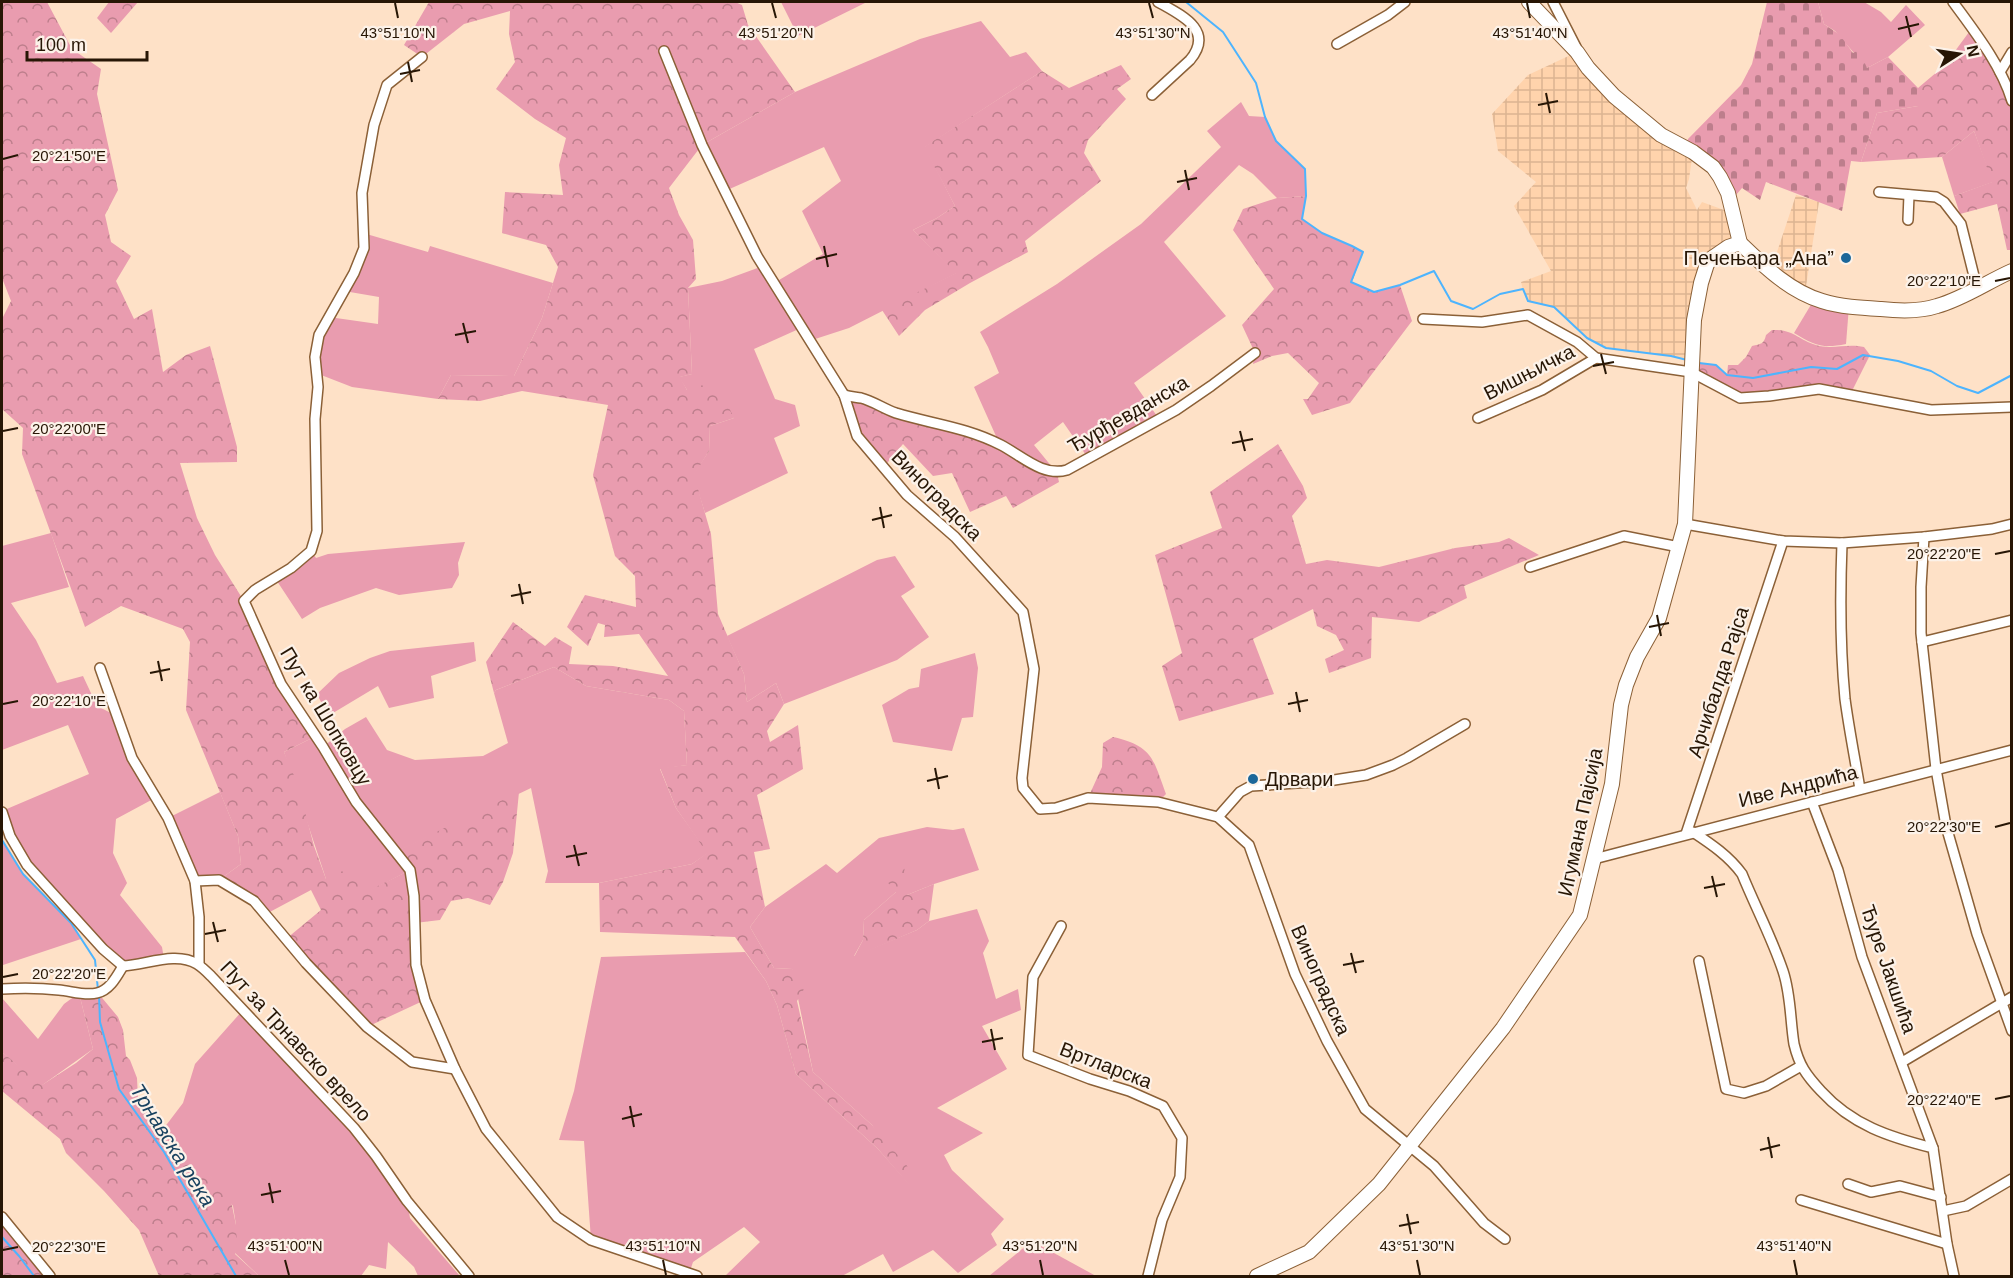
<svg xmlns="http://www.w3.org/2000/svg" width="2013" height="1278" font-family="Arial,sans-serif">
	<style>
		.industrial { fill: url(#industrial-grid) }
		.green { fill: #e99caf }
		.forest { fill: url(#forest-crowns) }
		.cemetery { fill: url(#cemetery-stones) }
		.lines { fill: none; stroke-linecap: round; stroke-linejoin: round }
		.stream { stroke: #4db4fe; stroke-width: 2 }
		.street-casing { stroke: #8b6037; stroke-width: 12 }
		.secondary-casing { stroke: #8b6037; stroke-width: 16 }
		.street { stroke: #fff; stroke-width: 9 }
		.secondary { stroke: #fff; stroke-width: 14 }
		.ticks { fill: none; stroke: #271605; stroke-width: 2 }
		.poi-dot { fill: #1b679a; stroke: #fcf2e9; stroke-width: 2 }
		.labels { text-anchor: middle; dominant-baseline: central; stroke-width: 4.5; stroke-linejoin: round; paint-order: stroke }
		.poi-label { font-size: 20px; fill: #271605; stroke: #fcf2e9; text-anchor: end }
		.street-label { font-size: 20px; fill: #271605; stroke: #fcf2e9 }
		.water-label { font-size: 21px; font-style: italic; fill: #18415f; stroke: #fcf2e9 }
		.ticks-label { font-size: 15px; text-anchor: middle; fill: #271605; stroke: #fcf2e9; stroke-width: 4.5; stroke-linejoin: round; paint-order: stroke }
	</style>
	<defs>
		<pattern id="industrial-grid" width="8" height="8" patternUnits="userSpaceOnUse" patternTransform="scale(1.5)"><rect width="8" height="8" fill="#ffd3ac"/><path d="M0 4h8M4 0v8" fill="none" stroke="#dbb492"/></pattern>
		<pattern id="forest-crowns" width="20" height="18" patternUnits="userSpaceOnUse" patternTransform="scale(1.5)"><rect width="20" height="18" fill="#e99caf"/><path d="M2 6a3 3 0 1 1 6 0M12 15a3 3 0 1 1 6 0" fill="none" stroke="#bd7e8c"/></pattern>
		<pattern id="cemetery-stones" width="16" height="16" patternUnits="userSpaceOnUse" patternTransform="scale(1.5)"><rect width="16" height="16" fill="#e99caf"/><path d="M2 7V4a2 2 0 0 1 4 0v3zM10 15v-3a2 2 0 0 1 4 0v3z" fill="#bd7e8c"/></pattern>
	</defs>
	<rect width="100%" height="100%" fill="#fee1c7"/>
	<!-- industrial -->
	<g class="industrial">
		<path d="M1577 52 1588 68 1693 152 1689 179 1686 188 1697 210 1702 202 1724 210 1734 216 1740 243 1712 258 1692 361 1671 356 1606 348 1587 338 1554 307 1528 301 1523 290 1521 282 1551 271 1514 206 1536 182 1498 151 1492 114 1528 75Z"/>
		<path d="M1796 195 1819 202 1805 293 1770 273Z"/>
	</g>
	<!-- green -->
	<g class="green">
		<path d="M781 2H867L798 36Z"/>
		<path d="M1818 2H1864L1881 12 1891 22 1906 5 1925 25 1888 57 1867 68 1835 31 1824 24Z"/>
		<path d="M981 21 1010 57 1026 52 1042 71 925 147 955 206 937 218 913 230 957 273 849 328 809 341 801 328 754 349 775 399 795 405 800 426 774 438 788 473 705 513 693 475 709 451 710 426 734 418 687 390 679 377 692 374 688 288 722 281 763 266 774 283 823 254 802 211 841 181 824 147 725 191 702 145 795 92 920 39Z"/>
		<path d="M1241 102 1249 116 1265 117 1276 141 1305 169 1306 196 1277 198 1253 174 1239 165 1164 242 1226 316 1134 383 1159 419 1088 458 1063 422 1034 445 1057 473 1000 445 974 387 999 373 988 347 980 332 1057 284 1141 224 1221 147 1207 131Z"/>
		<path d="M1974 131 1993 182 1954 196 1942 157Z"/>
		<path d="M363 233 428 252 430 246 553 283 542 318 514 376 451 375 438 399 352 387 316 373 319 335 329 317 378 324 379 297 344 291 354 273Z"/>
		<path d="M1815 298 1849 306 1846 344C1822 349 1814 345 1794 333Z"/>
		<path d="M51 533 69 587 11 603 36 640 57 683 83 676 97 706 117 716 155 798 116 819 113 853 127 883 120 895 162 947 164 959 123 966 27 865 2 811 89 774 68 725 2 750V546Z"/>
		<path d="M465 542 458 563 459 575 452 588 399 595 376 588 320 608 302 619 275 578 311 551 316 558 328 554Z"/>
		<path d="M895 556 915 587 901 596 929 637 897 660 784 704 776 683 747 702 744 674 727 636 877 560Z"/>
		<path d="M474 642 476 661 431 676 434 698 389 708 378 686 328 716 317 694 339 673 370 658 390 651Z"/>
		<path d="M975 653 978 668 973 717 962 718 952 751 893 742 882 705 909 689 919 687 921 669Z"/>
		<path d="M554 667 586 686 669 700 684 711 687 765 660 769 676 808 708 853 692 864 599 883H545L548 871 531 788 396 852 410 870 364 894 326 879 284 752 316 736 323 747 345 729 366 717 387 750 415 760 483 756 508 743 494 693 496 690Z"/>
		<path d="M220 792 238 836 241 864 219 880 195 881 168 818Z"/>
		<path d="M927 827 953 830 964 828 979 870 934 884 907 895 896 892 864 920 863 940 854 956 917 930 929 921 977 909 989 941 983 953 996 999 1018 989 1021 1010 982 1026 1007 1069 937 1108 983 1133 944 1155 952 1170 1004 1219 991 1234 997 1245 958 1273 933 1250 893 1272 883 1254 842 1276H725L760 1242 744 1227 693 1262 689 1274 591 1240 584 1141 559 1140 574 1091 601 957 745 952 766 981 777 1005 796 1074 878 1149 910 1185 872 1125 813 1072 792 969 774 968 750 927 765 907 826 864 837 873 879 838Z"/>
		<path d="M2 840 23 874 71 923 81 939 3 965 2 960Z"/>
		<path d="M79 993 93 1049 41 1086 2 1052V998L38 1039 64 1004Z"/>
		<path d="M243 1010 320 1090 407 1201 410 1218 459 1275 469 1276H418L414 1267 388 1242 386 1269 369 1265 361 1276H259L235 1253 236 1225 233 1206 210 1176 177 1147 164 1128 183 1103 195 1064Z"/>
		<path d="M1032 1241 1096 1276H989Z"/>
	</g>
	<!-- forest -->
	<g class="forest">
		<path d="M2 2H47L72 49 101 69 97 94 118 190 105 215 111 242 131 256 116 281 134 319 152 309 163 372 186 355 210 346 237 447V462L180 463 197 518 215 555 244 601 281 684 316 736 284 752 298 785 314 846 326 879 351 867 364 893 410 870 395 852 519 792 513 853 503 882 490 905 468 898 451 901 440 920 415 923 416 965 425 1000 367 1027 286 939 321 910 311 890 266 914 219 880 241 864 238 836 186 710 190 642 183 629 121 606 85 627 22 454 23 428 2 409V319L11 301 2 278Z"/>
		<path d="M109 2H138L111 33 97 18Z"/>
		<path d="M429 2H735L742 5 748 25 795 92 702 145 669 188 679 215 693 240 696 279 688 288 692 374 680 377 687 390 716 381 734 418 710 426 709 451 694 475 711 534 718 614 744 674 747 702 776 683 784 704 767 731 770 742 798 725 803 769 757 795 770 849 754 852 765 907 750 927 774 968 792 969 807 984 797 1001 813 1072 872 1125 914 1174 910 1186 878 1149 796 1074 777 1005 766 981 735 937 600 932 599 883 692 864 707 853 676 808 660 768 687 765 684 711 669 700 586 686 554 667 496 690 494 693 486 662 513 622 545 646 555 637 572 647 569 664 613 666 668 676 639 634 604 637 605 625 598 623 588 646 567 627 585 595 636 607 635 576 615 556 593 475 608 405 522 391 480 401 438 399 451 375 514 376 542 318 558 267 546 245 502 233 505 192 563 195 559 165 566 138 535 119 496 89 515 62 509 34 510 11 464 24 422 57 404 45Z"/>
		<path d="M1972 28 2011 101V250H2007L1997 204 1960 214 1954 196 1992 182 1974 131 1942 157 1861 162 1877 113 1918 106V88L1944 66Z"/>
		<path d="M1121 65 1131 79 1117 89 1126 99 1088 140 1084 153 1101 181 1025 241 1028 252 970 283 925 310 899 336 882 310 956 273 913 230 937 218 955 206 924 147 1042 71 1069 88Z"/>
		<path d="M1306 196 1302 219 1322 233 1352 246 1363 252 1352 282 1374 292 1400 285 1412 321 1350 403 1312 415 1303 399H1308L1319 383 1288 353 1272 356 1253 364 1255 353 1242 325 1274 289 1233 230 1243 209 1277 198Z"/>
		<path d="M1772 330C1794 329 1798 340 1816 345 1832 350 1847 343 1864 347L1870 355 1850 395 1819 389 1740 398 1691 372 1697 363 1716 365 1727 375 1728 365H1738L1746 357 1752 346C1761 344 1764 344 1766 335Z"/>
		<path d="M844 395 939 422 1057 473 1059 482 1013 508 1006 496 970 512 952 473 933 476 903 444 883 468 857 436Z"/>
		<path d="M1278 444 1303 486 1307 498 1292 516 1306 564 1327 560 1379 567 1455 548 1499 542 1509 538 1539 555 1464 586 1467 598 1419 622 1372 617 1371 658 1329 673 1325 659 1344 650 1336 635 1317 626 1313 609 1253 639 1274 694 1179 721 1162 666 1182 653 1155 555 1222 528 1210 492Z"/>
		<path d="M1113 737C1153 746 1153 759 1166 794L1158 802 1088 798 1102 767 1103 743Z"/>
		<path d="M904 865 907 895 934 884 929 921 917 930 854 957 863 940 864 920 896 892 882 876 889 869Z"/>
		<path d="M79 993H98L118 1017 123 1030 126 1056 130 1060 137 1078 138 1098 177 1147 203 1168 230 1196 236 1225 237 1246 235 1254 259 1276H159L139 1230 104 1191 66 1153 60 1139 2 1091V1052L42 1085 76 1063 93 1049Z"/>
		<path d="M5 1222 50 1276H2V1225Z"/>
	</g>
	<!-- cemetery -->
	<path class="cemetery" d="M1767 2H1818L1824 24 1840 35 1853 53 1859 50 1867 68 1888 57 1918 88V106L1877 113 1861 162 1851 161 1842 211 1766 182 1760 200 1742 188 1730 202 1725 185 1685 148 1688 139 1741 85 1752 64Z"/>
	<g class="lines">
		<!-- stream -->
		<g class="stream">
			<path d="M1186 2 1223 32 1256 83 1265 117 1276 141 1305 169 1306 196 1302 219 1322 233 1352 246 1363 252 1351 282 1374 292 1400 285 1434 271 1451 301 1473 309 1500 294 1523 289 1528 301 1554 307 1587 338 1606 348 1671 356 1687 360"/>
			<path d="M1699 363 1716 365 1727 375 1753 378 1811 367 1837 369 1863 355 1898 361 1931 371 1957 386 1978 393 2012 375"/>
			<path d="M2 840 23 874 71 923 95 960 98 990"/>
			<path d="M99 995 100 1022 119 1089 164 1152 236 1276"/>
			<path d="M2 1237 19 1256 34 1276"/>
		</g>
		<defs>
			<g id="street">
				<path d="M1553 2 1576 47"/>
				<path d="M1953 2C1975 32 2001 65 2012 101"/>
				<path d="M1337 44 1388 15 1405 2"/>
				<path d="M664 51 702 145 757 256 844 395 857 436 907 495 955 537 1023 612 1034 669 1022 778 1023 788 1040 809 1056 808 1088 798 1158 802 1218 817 1249 845 1295 974 1327 1041 1365 1109 1434 1166 1484 1223 1505 1239"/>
				<path d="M422 57 387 85 374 125 362 193 364 248 354 273 319 335 315 357 318 387 315 419 317 531 311 551 291 568 255 590 244 601 281 684 323 747 356 802 410 870 414 896 416 965 425 1000 455 1069 486 1129 557 1217 591 1240 697 1276"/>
				<path d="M2000 72 2012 52"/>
				<path d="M1152 95 1190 60C1215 30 1181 15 1158 2"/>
				<path d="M1879 192 1936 197 1944 202 1961 224 1977 288"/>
				<path d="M1908 220 1909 195"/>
				<path d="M1423 319 1482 322 1528 315 1577 342 1596 358 1691 372 1740 398 1769 396 1819 389 1931 410 2012 407"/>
				<path d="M844 395C850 397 855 397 861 398 873 401 884 409 896 413 932 424 966 427 1001 445 1022 456 1043 477 1067 470L1176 410 1211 386 1255 353"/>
				<path d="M1478 418 1542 390 1596 358"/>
				<path d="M1685 524 1783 541 1842 543 1924 537 1992 529 2012 524"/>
				<path d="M1924 537 1921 587V633L1936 769 1946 826 1977 934 2012 1031"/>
				<path d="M1842 543C1840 595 1840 647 1845 699 1849 729 1855 759 1860 789"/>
				<path d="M1530 567 1624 536 1679 547"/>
				<path d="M1922 642 2012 620"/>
				<path d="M100 668 132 758 168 818 195 881 199 917V964"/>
				<path d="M1812 802 1838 870 1862 957 1933 1148"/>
				<path d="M2 812 10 836 27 865 103 949 123 966C146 965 176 951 197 964 202 967 207 972 211 976L354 1128 376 1156 407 1201 469 1276"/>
				<path d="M1218 817 1240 792 1251 786 1328 781 1366 775 1393 765 1407 758 1465 724"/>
				<path d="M1693 832C1711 844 1729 856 1742 874 1755 906 1772 938 1783 971 1791 995 1790 1019 1794 1044 1799 1065 1806 1075 1821 1091 1852 1125 1889 1137 1933 1148L1947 1244 1954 1276"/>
				<path d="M1686 834 1783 541"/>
				<path d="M1594 859 2012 750"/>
				<path d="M195 881 219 880 254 901 306 963 367 1027 412 1062 455 1069"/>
				<path d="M1061 926 1033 977 1028 1055 1090 1079 1129 1091 1163 1106 1182 1138 1180 1177 1162 1220 1148 1276"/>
				<path d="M1699 961 1726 1089 1744 1093 1766 1086 1801 1066"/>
				<path d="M2 989C21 988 40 988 59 990 71 991 85 996 97 993 110 990 117 976 123 966"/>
				<path d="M1902 1062 2012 997"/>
				<path d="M1848 1184 1871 1192 1900 1186 1941 1197"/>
				<path d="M1801 1200 1947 1244"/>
				<path d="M1943 1211 1966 1206 2012 1179"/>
				<path d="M2 1217 50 1276"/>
			</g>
			<g id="secondary">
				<path d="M1529 2 1577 52 1588 68 1614 96 1661 135 1693 152 1713 167 1720 177 1728 193 1740 243"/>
				<path d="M1740 243C1764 266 1789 291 1822 301 1841 307 1862 308 1881 309 1899 311 1919 312 1937 306 1963 299 1987 282 2012 271"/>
				<path d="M1257 1276 1309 1252 1379 1184 1503 1028 1580 915 1612 784 1621 705 1626 685 1637 657 1659 618 1685 524 1694 320 1701 283 1707 264 1712 258 1728 247 1740 243"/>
			</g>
		</defs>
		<!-- street casing -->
		<use href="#street" class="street-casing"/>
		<!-- secondary casing -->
		<use href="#secondary" class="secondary-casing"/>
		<!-- street -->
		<use href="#street" class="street"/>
		<!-- secondary -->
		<use href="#secondary" class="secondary"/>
	</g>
	<!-- ticks -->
	<path class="ticks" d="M395 3 398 18M772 3 776 18M1149 3 1153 18M1527 3 1530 18M1906 16 1911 37M1898 29 1919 24M408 62 412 82M400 74 420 70M1546 93 1550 113M1538 105 1558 101M3 159 18 155M1185 170 1189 190M1177 182 1197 178M824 246 828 267M816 259 837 254M1995 281 2010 278M463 323 468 343M455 335 476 331M1601 354 1606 374M1593 366 1614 362M3 431 18 428M1240 431 1245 451M1232 443 1253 439M880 507 884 528M872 520 892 515M1995 554 2010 551M519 584 523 604M511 596 531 592M1657 615 1661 636M1649 627 1669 623M158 661 162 681M150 673 170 669M1296 692 1300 712M3 704 18 701M1288 704 1308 700M935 768 939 789M927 781 948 776M1995 827 2010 823M574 845 579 866M566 857 587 853M1712 876 1717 897M1704 888 1725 884M213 922 218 942M205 934 226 930M1351 953 1356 973M1343 965 1364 961M3 977 18 974M991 1029 995 1050M982 1042 1003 1038M1995 1099 2010 1096M630 1106 634 1127M622 1119 642 1114M1768 1137 1772 1158M1760 1150 1780 1145M269 1183 273 1203M261 1195 281 1191M1407 1214 1411 1234M1399 1226 1419 1222M3 1250 18 1247M285 1260 289 1275M663 1260 666 1275M1040 1260 1043 1275M1417 1260 1420 1275M1794 1260 1797 1275"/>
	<!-- markers -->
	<g class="poi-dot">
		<circle cx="1846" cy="258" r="6"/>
		<circle cx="1253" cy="779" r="6"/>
	</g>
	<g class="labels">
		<!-- poi labels -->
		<g class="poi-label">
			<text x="1834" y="258">Печењара „Ана”</text>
			<text x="1265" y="779" text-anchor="start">Дрвари</text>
		</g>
		<!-- street labels -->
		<g class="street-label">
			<text transform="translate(1529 372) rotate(-27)">Вишњичка</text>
			<text transform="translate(1128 414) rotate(-30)">Ђурђевданска</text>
			<text transform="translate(937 495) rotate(45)">Виноградска</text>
			<text transform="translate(1718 682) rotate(-72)">Арчибалда Рајса</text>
			<text transform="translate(326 716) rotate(59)">Пут ка Шопковцу</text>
			<text transform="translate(1798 786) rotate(-14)">Иве Андрића</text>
			<text transform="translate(1580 822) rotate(-78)">Игумана Пајсија</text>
			<text transform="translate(1889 969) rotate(71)">Ђуре Јакшића</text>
			<text transform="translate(1321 980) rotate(66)">Виноградска</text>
			<text transform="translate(296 1041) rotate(47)">Пут за Трнавско врело</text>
			<text transform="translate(1106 1065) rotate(21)">Вртларска</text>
		</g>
		<!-- water labels -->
		<g class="water-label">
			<text transform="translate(173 1145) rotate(58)">Трнавска река</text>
		</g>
	</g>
	<g class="ticks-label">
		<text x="398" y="38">43°51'10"N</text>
		<text x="776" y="38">43°51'20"N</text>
		<text x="1153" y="38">43°51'30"N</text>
		<text x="1530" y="38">43°51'40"N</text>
		<text x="69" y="161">20°21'50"E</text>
		<text x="1944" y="286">20°22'10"E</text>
		<text x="69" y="434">20°22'00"E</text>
		<text x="1944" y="559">20°22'20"E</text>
		<text x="69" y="706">20°22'10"E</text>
		<text x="1944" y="832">20°22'30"E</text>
		<text x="69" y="979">20°22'20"E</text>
		<text x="1944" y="1105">20°22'40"E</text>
		<text x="285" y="1251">43°51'00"N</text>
		<text x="663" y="1251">43°51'10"N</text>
		<text x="1040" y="1251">43°51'20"N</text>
		<text x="1417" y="1251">43°51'30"N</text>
		<text x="1794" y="1251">43°51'40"N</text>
		<text x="69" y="1252">20°22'30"E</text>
	</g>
	<!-- border -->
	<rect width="2013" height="1278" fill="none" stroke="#271605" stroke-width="6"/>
	<!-- north arrow -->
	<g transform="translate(1959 54) rotate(78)" stroke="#fcf2e9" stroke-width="4.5" paint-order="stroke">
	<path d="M0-4.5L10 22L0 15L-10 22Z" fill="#271605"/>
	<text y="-9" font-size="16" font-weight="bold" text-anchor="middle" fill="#271605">N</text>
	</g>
	<!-- scale -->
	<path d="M27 51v9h120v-9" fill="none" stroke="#271605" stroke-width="3"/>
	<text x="36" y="51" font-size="18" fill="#271605" stroke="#fcf2e9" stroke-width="4.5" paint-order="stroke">100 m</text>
</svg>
